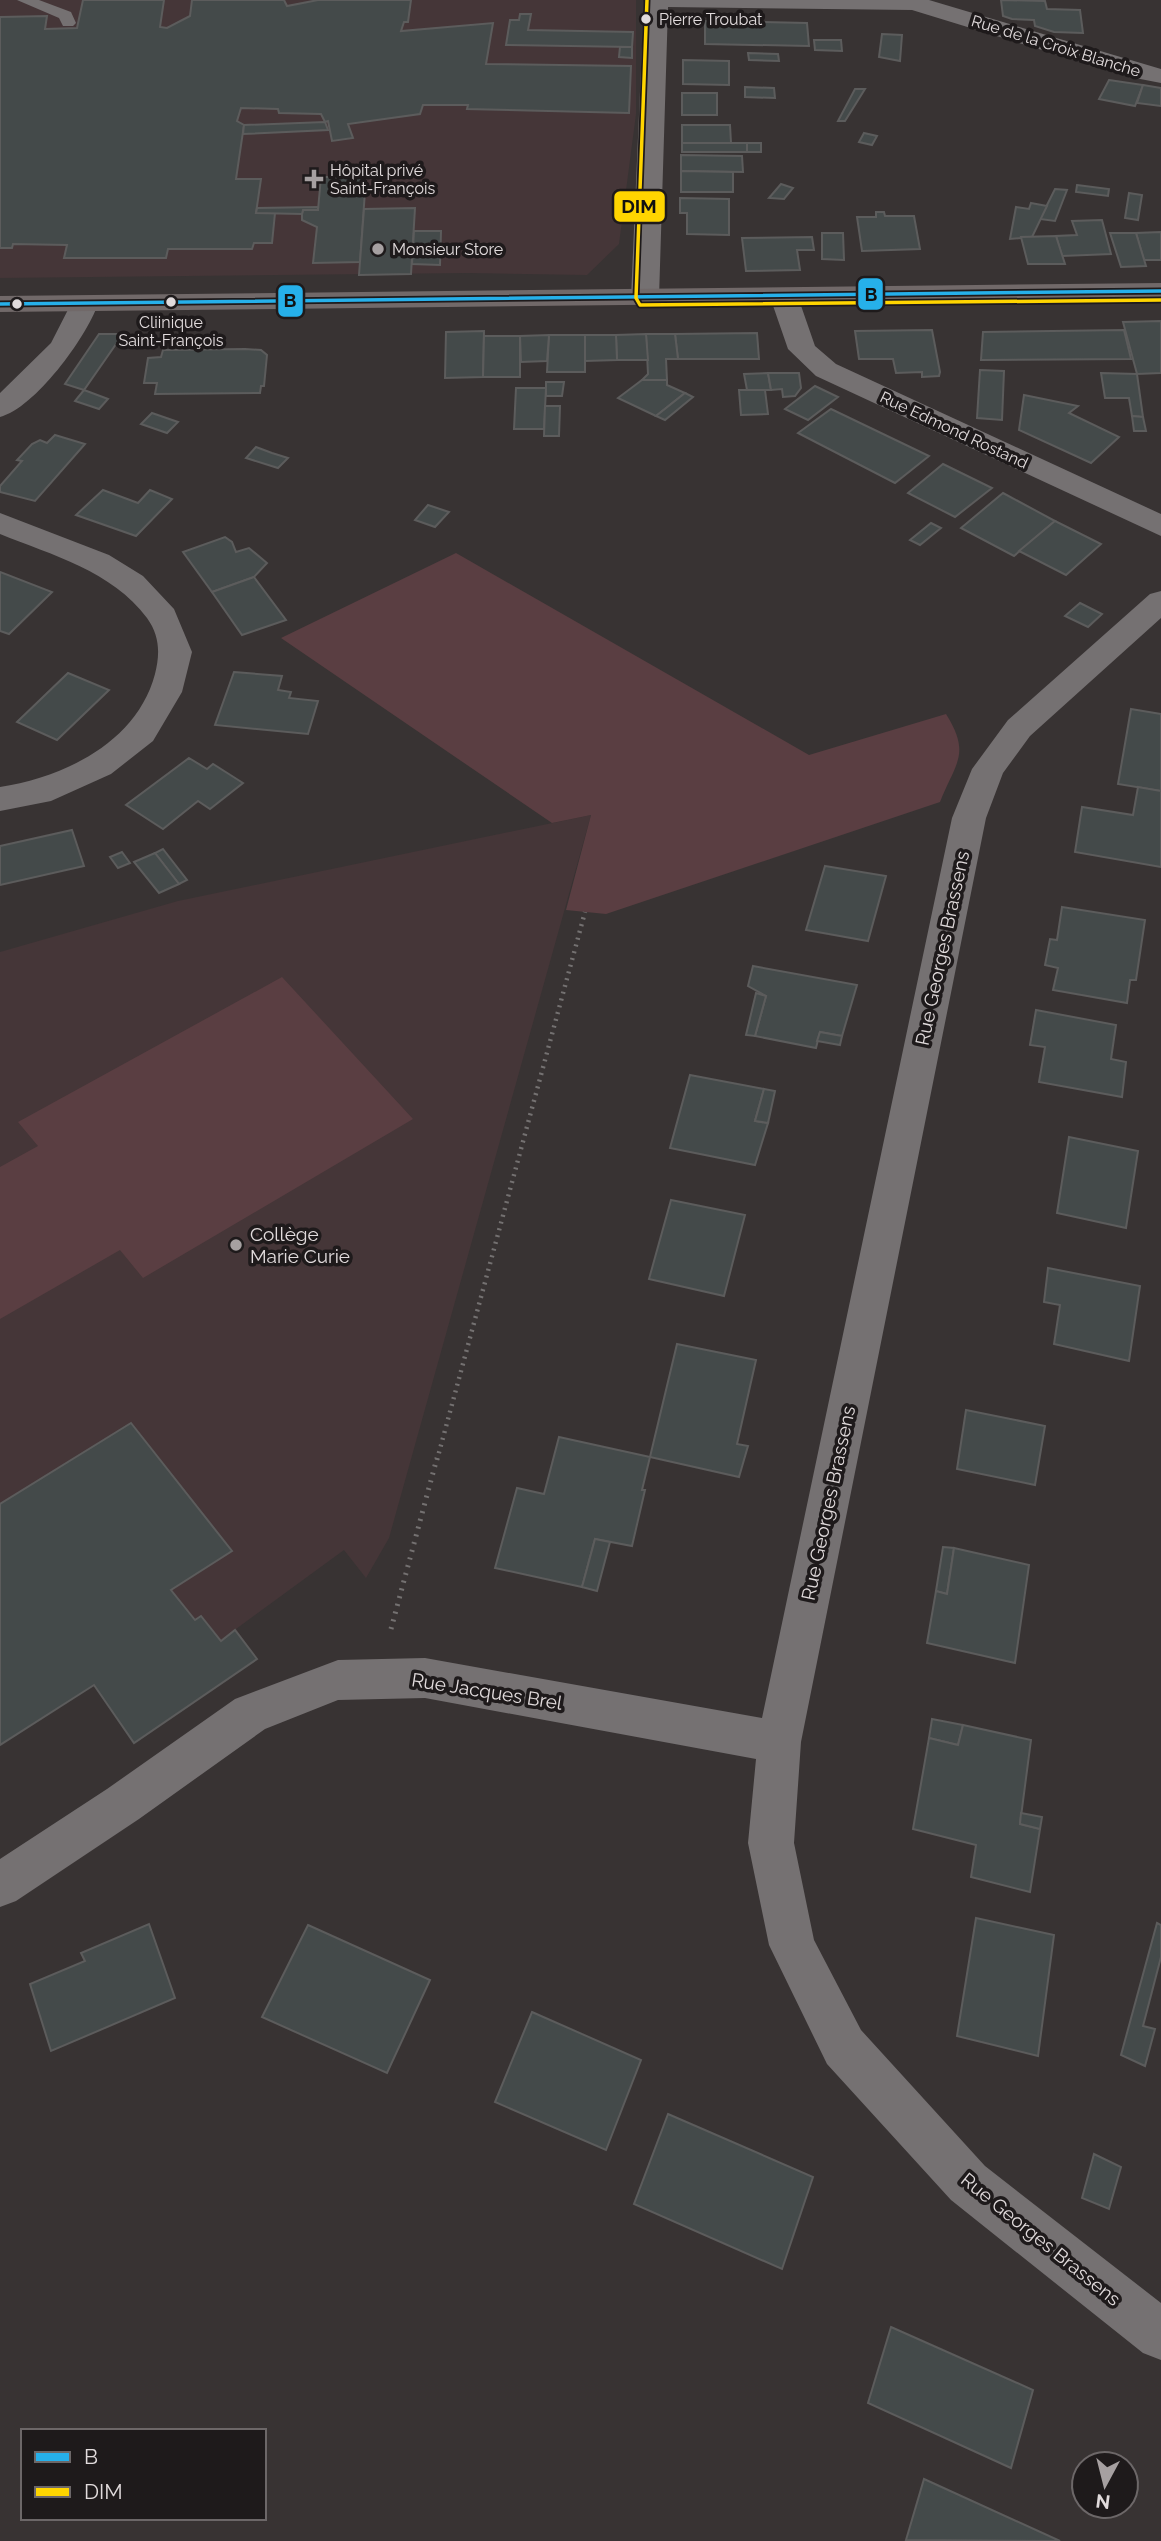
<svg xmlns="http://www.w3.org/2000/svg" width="1161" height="2541" font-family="Raleway,sans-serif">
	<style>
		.built { fill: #453638 }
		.green { fill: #5a3e42 }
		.building { fill: #444a4a; stroke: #5c5c5c; stroke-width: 2 }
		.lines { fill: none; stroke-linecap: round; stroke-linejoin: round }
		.path-far1 { stroke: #747171; stroke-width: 4.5; stroke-dasharray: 2 5; stroke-linecap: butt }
		.path { stroke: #747171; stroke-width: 5; stroke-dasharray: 2 6; stroke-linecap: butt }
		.lane { fill: #757172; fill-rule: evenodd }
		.street { fill: #757172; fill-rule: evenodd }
		.primary { fill: #716969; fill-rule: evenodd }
		.bus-1-casing { stroke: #1e1a1b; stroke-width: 7 }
		.bus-2-casing { stroke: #1e1a1b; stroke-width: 7 }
		.bus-1 { stroke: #26b0ea; stroke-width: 3.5 }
		.bus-2 { stroke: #ffd500; stroke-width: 3.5 }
		.bus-dot { fill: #e1dbdc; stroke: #1e1a1b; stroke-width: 2.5 }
		.poi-dot { fill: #a6a0a1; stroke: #1e1a1b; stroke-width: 2.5 }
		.labels { text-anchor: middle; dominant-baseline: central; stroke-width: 7; stroke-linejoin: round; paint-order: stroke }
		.far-bus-label { font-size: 16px; fill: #e1dbdc; stroke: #1e1a1b; text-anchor: start }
		.far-street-label { font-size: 16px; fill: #e1dbdc; stroke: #1e1a1b }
		.far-poi-label { font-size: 16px; fill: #e1dbdc; stroke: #1e1a1b; text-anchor: start }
		.street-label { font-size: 19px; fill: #e1dbdc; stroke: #1e1a1b }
		.poi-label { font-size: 19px; fill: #e1dbdc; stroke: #1e1a1b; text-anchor: start }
		.line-badge { stroke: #1e1a1b; stroke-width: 2.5 }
		.pale-badge-label { font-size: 19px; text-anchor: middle; font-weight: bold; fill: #111 }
	</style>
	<rect width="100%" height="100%" fill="#383333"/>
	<!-- built -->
	<g class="built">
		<path d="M0 0H636V114L619 244 587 275 469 273 0 278Z"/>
		<path d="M591 815 389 1538 366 1578 344 1550 236 1629 257 1659 134 1743 94 1685 0 1745V952L178 901Z"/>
	</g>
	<!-- green -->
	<g class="green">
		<path d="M456 553 809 755 946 714C971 754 956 762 940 802L606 914 566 910 591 815 552 823 281 638Z"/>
		<path d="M282 977 413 1119 143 1278 120 1250 0 1319V1167L38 1146 18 1122Z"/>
	</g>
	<!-- building -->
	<g class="building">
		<path d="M83 0H164L160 27 167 28 190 16 192 0H284L287 6 318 0H411L408 22H404L401 31 493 23 486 64 631 66 629 113 467 109 468 105H423L420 114 348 124 353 138 332 141 328 121 325 122 321 114 279 113 278 109 241 108 237 121 244 125 236 179H261L256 213H275L272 243H254L252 249H168L166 258H64L67 245 13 244 12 248H0V17L47 16 45 29 77 28Z"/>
		<path d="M1001 0 1045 1 1047 9 1080 10 1083 33 1054 32 1035 26 1034 20 1012 19 1003 16Z"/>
		<path d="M520 14H531L528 30 633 32 632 47 506 45 510 20H519Z"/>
		<path d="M705 21 807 23 809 46 705 44Z"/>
		<path d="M882 34 902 35 900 61 879 57Z"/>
		<path d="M814 40H841L842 51 815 50Z"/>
		<path d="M620 47H632V58L619 57Z"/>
		<path d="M748 53 778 54 779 61 749 60Z"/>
		<path d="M683 60 729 61V85L683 84Z"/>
		<path d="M1109 80 1143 85 1135 106 1099 99Z"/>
		<path d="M1143 85 1161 88V106L1137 103Z"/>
		<path d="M745 87 774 88 775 98 745 97Z"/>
		<path d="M855 89H865L845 121H838Z"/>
		<rect x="682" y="93" width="35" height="22"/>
		<path d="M325 122 328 130 243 134 244 125Z"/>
		<path d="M682 125H730L731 143H682Z"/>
		<path d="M864 133 877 136 872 145 859 142Z"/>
		<rect x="682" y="143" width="65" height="9"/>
		<rect x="747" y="143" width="14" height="9"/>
		<path d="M681 155 742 156 743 172 681 171Z"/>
		<path d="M681 171 733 172V192H681Z"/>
		<path d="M321 177H366L360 262 313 263 317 227 302 220V214L303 210H318Z"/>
		<path d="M781 184 793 188 784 199 769 198Z"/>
		<path d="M1077 185 1109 189 1108 196 1076 192Z"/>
		<path d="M1055 189 1067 190 1055 221 1040 219Z"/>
		<path d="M1129 193 1142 195 1138 220 1125 218Z"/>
		<path d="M680 198 729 199V235L687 234V213H680Z"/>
		<path d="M1031 203 1047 206 1032 237 1010 239 1016 207 1029 209Z"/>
		<path d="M318 207V210H303L302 214 256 213 257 208Z"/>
		<path d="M415 208 411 274 359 275 364 209Z"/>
		<path d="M876 212H884L885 216H914L920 249 862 251 857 217H876Z"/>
		<path d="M1102 220 1111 254 1062 256 1056 236 1077 235 1072 221Z"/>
		<path d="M414 231H441L440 265 412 264Z"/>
		<path d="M1161 232V260H1144L1136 233Z"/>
		<path d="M822 233H843L844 260 822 259Z"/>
		<path d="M1110 233H1136L1146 266 1121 267Z"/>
		<path d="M1056 236 1065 264H1028L1021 237Z"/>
		<path d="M812 237 814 250H797L800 270 746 271 742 238Z"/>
		<path d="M1161 321V373L1137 374 1123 322Z"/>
		<path d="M932 330 940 372 939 376 922 377V372L896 373 893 359H859L855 331Z"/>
		<path d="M1124 330 1131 359 981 360 983 332Z"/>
		<path d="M484 331 483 377 445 378 446 332Z"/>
		<path d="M757 333 759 359H678L675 334Z"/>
		<path d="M99 334H123L84 390 65 384Z"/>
		<path d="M646 334H675L678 359H666L667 380H642L648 374Z"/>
		<path d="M646 334 648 360H617L616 335Z"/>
		<path d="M549 335H585V372H547Z"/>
		<path d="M549 335 547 361 521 362 520 336Z"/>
		<path d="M585 335H616L617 360 585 361Z"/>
		<path d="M484 336H520V377H483Z"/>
		<path d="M245 349 261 350 267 355 264 386H261L260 393 155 394 157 383H144L148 358 161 357 163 350Z"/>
		<path d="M980 370 1004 371 1002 420 977 418Z"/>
		<path d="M768 373 771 390H747L744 374Z"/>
		<path d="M768 373H799L801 388 795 396 783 397 782 389 771 390Z"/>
		<path d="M1101 373 1137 374 1143 417 1132 416 1129 398H1105Z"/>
		<path d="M642 380H667V385L685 393 656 416 618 398Z"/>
		<path d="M546 382H564L562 396H546Z"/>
		<path d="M815 386 838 397 808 420 785 409Z"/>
		<path d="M516 388H546L544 429H514Z"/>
		<path d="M84 390 108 399 99 409 75 401Z"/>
		<path d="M739 390H765L768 414 741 415Z"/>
		<path d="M685 393 693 397 665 420 656 416Z"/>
		<path d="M1024 395 1078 406 1069 413 1119 437 1091 463 1019 430Z"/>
		<path d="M545 406H560L559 436H544Z"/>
		<path d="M831 409 929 456 895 483 798 433Z"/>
		<path d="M152 413 178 422 167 433 141 424Z"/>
		<path d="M1132 416 1143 417 1146 431H1134Z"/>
		<path d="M55 435 85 444 35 501 0 492V486L22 461 17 460 32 444 40 440 47 443Z"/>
		<path d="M256 447 272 453 288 458 278 468 246 458Z"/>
		<path d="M943 464 992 488 955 517 908 493Z"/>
		<path d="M103 490 138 503 150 490 172 499 136 536 76 515Z"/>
		<path d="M1003 493 1055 521 1014 556 961 528Z"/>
		<path d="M428 505 449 512 435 527 415 520Z"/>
		<path d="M1055 521 1101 544 1066 575 1019 551Z"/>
		<path d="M931 523 941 528 920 545 910 540Z"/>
		<path d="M225 537 232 542 236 552 249 548 267 563 254 577 212 592 183 552Z"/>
		<path d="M0 572 52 592 9 634 0 631Z"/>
		<path d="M254 577 286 620 242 635 212 592Z"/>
		<path d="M1080 603 1102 614 1088 627 1065 616Z"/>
		<path d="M234 672 282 676 278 690 291 692 289 698 318 701 308 734 215 725Z"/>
		<path d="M68 673 109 690 57 740 17 722Z"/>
		<path d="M1131 709 1161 714V791L1118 784Z"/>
		<path d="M189 758 207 769 213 764 243 783 210 809 198 801 163 829 126 805Z"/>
		<path d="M1138 787 1161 791V867L1075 852 1082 807 1133 815Z"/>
		<path d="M72 830 84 866 0 885V846Z"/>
		<path d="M163 849 187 880 179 884 155 853Z"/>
		<path d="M122 852 130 863 118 868 110 857Z"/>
		<path d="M155 853 179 884 159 893 134 862Z"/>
		<path d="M825 866 886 876 868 941 806 930Z"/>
		<path d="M1062 907 1145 920 1136 980H1130L1127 1003 1053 990 1058 968 1045 965 1050 939 1057 940Z"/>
		<path d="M753 966 857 985 842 1036 820 1032 816 1048 755 1036 766 996 748 986Z"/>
		<path d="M756 993 766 996 755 1036 746 1035Z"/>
		<path d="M1036 1010 1116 1025 1111 1059 1126 1062 1122 1097 1039 1082 1045 1047 1030 1045Z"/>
		<path d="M820 1032 842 1036 840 1045 817 1041Z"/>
		<path d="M690 1075 764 1089 755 1121 768 1123 755 1165 670 1148Z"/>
		<path d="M764 1089 775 1091 768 1123 755 1121Z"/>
		<path d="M1069 1137 1138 1151 1126 1228 1057 1213Z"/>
		<path d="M671 1200 745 1215 724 1296 649 1279Z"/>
		<path d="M1048 1268 1140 1286 1129 1361 1054 1344 1060 1305 1044 1302Z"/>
		<path d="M677 1344 756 1360 737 1444 748 1446 739 1477 650 1457Z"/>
		<path d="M966 1410 1045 1426 1035 1485 957 1469Z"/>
		<path d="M131 1423 232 1551 171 1590 195 1620 201 1616 221 1641 235 1630 257 1659 134 1743 94 1685 0 1745V1504Z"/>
		<path d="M559 1437 650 1457 642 1490H645L632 1546 595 1539 582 1587 495 1568 517 1488 544 1494Z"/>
		<path d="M595 1539 610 1542 597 1591 582 1587Z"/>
		<path d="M943 1547 954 1548 947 1594 936 1591Z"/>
		<path d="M954 1548 1029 1565 1015 1663 927 1643 936 1591 947 1594Z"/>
		<path d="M932 1719 963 1725 958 1745 929 1738Z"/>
		<path d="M963 1725 1031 1740 1020 1824 1040 1829 1030 1892 971 1877 976 1845 913 1829 929 1738 958 1745Z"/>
		<path d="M1021 1813 1042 1817 1040 1829 1020 1824Z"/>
		<path d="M976 1918 1054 1935 1038 2056 957 2036Z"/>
		<path d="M1157 1923 1161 1925V1957L1143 2026 1155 2029 1145 2066 1121 2055Z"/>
		<path d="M149 1924 175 1998 51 2051 30 1984 85 1961 81 1953Z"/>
		<path d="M308 1925 430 1980 387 2073 262 2017Z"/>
		<path d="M532 2012 641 2060 606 2150 495 2102Z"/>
		<path d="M668 2114 813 2177 782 2269 634 2204Z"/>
		<path d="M1094 2154 1121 2167 1109 2209 1082 2198Z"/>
		<path d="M891 2327 1033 2390 1011 2468 868 2403Z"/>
		<path d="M924 2479 1060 2541 906 2540Z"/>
	</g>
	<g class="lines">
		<!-- path-far1 -->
		<path class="path-far1" d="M437 1460 585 912"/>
		<!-- path -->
		<path class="path" d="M391 1629 437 1458"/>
		<!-- lane -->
		<path class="lane" d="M17 0H39L71 12 76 23 73 26H63L59 18Z"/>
		<!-- street -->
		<g class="street">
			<path d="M644 0H929L1161 69V83L1130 77 912 10 668 7 659 298 655 304 645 306 635 304 631 298Z"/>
			<path d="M784 289 794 291 798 297 815 346 836 364 1161 514V536L816 376 788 349 770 297 774 291Z"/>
			<path d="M84 296 94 298 98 304C86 338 35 408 0 417V393L51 343 74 298Z"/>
			<path d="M0 513 109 555 143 576 174 609 192 652 182 692 153 741 111 774 51 801 0 811V787C65 777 137 742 155 674 160 654 160 636 147 618 112 571 52 555 0 534Z"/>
			<path d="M1161 591V618L1030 736 1003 773 986 818 801 1742 794 1843 814 1940 861 2030 985 2166 1161 2303V2360L1143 2353 951 2200 827 2064 769 1945 748 1843 756 1759 425 1698 338 1700 265 1729 139 1819 16 1901 0 1907V1859L107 1789 235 1699 338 1660 425 1658 762 1718 952 818 972 769 1008 720 1150 594Z"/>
		</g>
		<!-- primary -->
		<path class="primary" d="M1161 283V299L0 312V296Z"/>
		<defs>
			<path id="bus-1" d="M0 304 1161 291"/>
			<path id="bus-2" d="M647 0 636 298 640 305 1161 300"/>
		</defs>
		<!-- bus-1 casing -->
		<use href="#bus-1" class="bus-1-casing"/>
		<!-- bus-2 casing -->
		<use href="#bus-2" class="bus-2-casing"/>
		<!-- bus-1 -->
		<use href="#bus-1" class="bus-1"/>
		<!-- bus-2 -->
		<use href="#bus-2" class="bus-2"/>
	</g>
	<!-- markers -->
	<g class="bus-dot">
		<circle cx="646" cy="19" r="6"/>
		<circle cx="171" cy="302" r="6"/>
		<circle cx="17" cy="304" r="6"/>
	</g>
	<g class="poi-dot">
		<path d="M310.5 168.5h7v7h7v7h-7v7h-7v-7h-7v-7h7z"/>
		<circle cx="378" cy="249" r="7"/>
		<circle cx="236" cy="1245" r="7"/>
	</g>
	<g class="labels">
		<!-- far-bus labels -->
		<g class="far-bus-label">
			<text x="659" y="19">Pierre Troubat</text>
			<text x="171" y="322" text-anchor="middle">Cliinique<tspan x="171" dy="18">Saint-François</tspan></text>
		</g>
		<!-- far-street labels -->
		<g class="far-street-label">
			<text transform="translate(1056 46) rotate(17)">Rue de la Croix Blanche</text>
			<text transform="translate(954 430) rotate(25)">Rue Edmond Rostand</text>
		</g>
		<!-- far-poi labels -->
		<g class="far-poi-label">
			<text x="330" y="170">Hôpital privé<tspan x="330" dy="18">Saint-François</tspan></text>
			<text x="392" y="249">Monsieur Store</text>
		</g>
		<!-- street labels -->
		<g class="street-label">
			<text transform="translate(942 948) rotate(-78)">Rue Georges Brassens</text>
			<text transform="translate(828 1503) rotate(-78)">Rue Georges Brassens</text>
			<text transform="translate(487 1691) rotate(9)">Rue Jacques Brel</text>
			<text transform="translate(1041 2239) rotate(39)">Rue Georges Brassens</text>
		</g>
		<!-- poi labels -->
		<g class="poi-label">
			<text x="250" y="1234">Collège<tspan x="250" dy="22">Marie Curie</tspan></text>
		</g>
	</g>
	<g class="line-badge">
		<rect x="613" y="190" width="53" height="33" rx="7" fill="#ffd500"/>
		<rect x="857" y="277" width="27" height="34" rx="7" fill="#26b0ea"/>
		<rect x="277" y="284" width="27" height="34" rx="7" fill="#26b0ea"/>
	</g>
	<g class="pale-badge-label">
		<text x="639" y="213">DIM</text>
		<text x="871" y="301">B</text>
		<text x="290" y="307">B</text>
	</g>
	<!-- legend -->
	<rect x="21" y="2429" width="245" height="91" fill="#1e1a1b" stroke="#6c6768" stroke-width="2"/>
	<rect x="35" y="2452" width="35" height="10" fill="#26b0ea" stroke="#6c6768" stroke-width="2"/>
	<text x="84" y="2464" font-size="21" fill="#e1dbdc">B</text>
	<rect x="35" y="2487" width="35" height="10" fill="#ffd500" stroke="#6c6768" stroke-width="2"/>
	<text x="84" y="2499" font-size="21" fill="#e1dbdc">DIM</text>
	<!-- north arrow -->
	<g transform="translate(1105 2485) rotate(187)"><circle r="33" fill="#1e1a1b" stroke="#6c6768" stroke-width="2"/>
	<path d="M0-5L12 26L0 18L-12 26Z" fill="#a6a0a1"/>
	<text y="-10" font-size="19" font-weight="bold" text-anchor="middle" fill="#e1dbdc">N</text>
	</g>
</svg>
